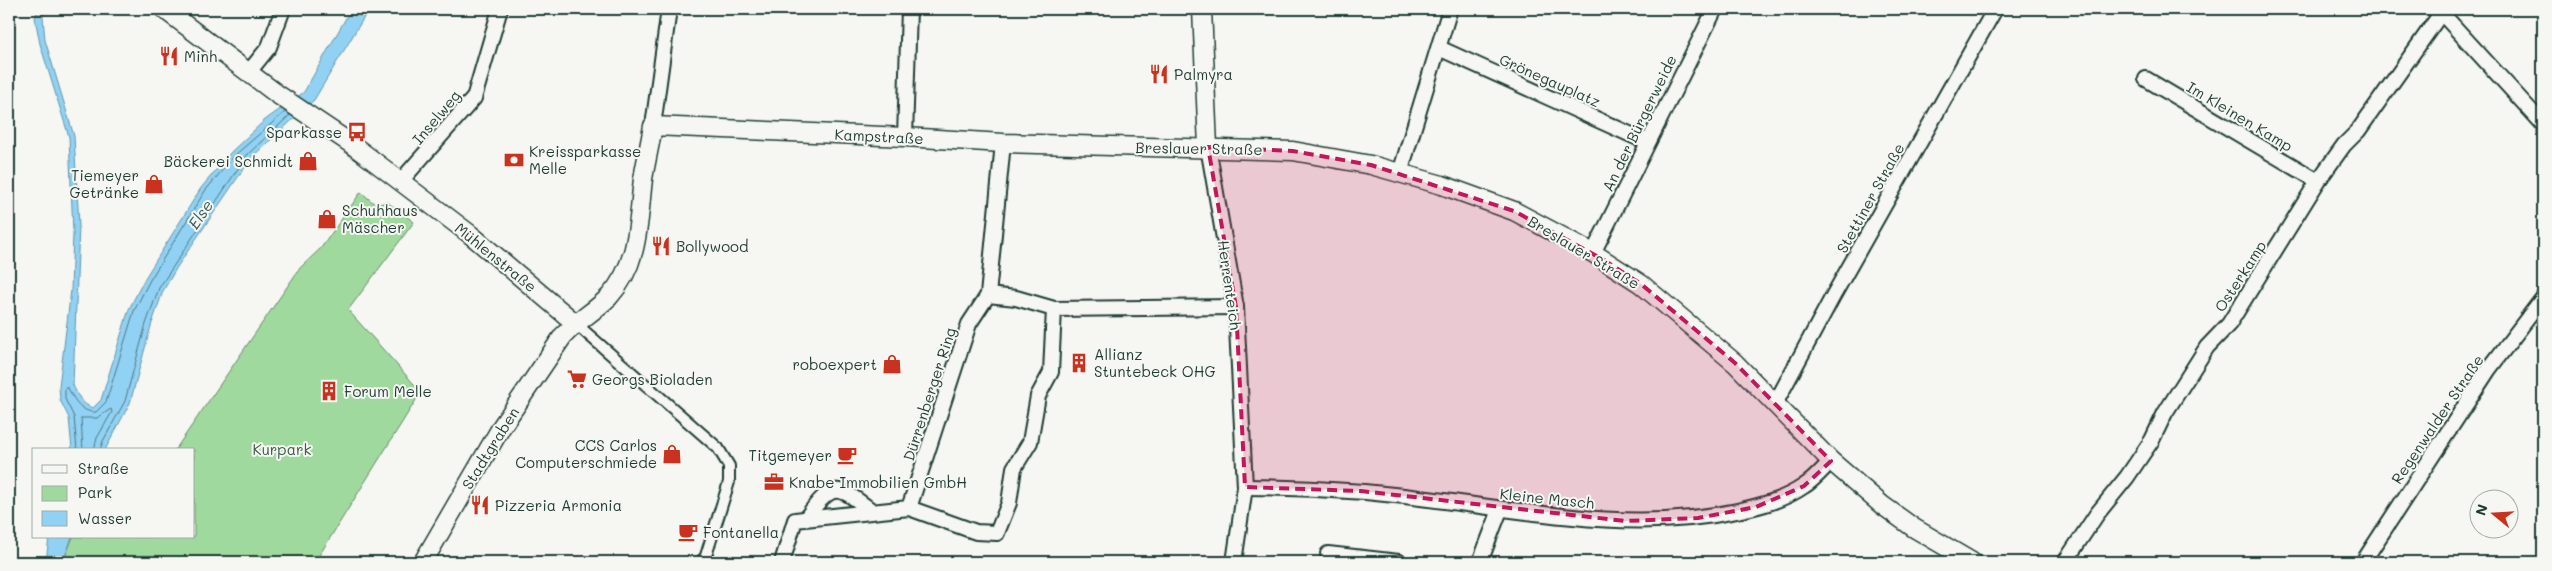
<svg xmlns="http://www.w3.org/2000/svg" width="2552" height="571" font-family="Mali,sans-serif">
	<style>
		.green { fill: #a0d99e; stroke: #608b69 }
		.water { fill: #91d1f3; stroke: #6396a7 }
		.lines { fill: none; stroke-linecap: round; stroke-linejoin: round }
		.shore { stroke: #4d7880; stroke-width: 1 }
		.pedestrian-casing { stroke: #1f3d34; stroke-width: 14 }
		.minor-casing { stroke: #1f3d34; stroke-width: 18 }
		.tertiary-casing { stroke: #1f3d34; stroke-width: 21 }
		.pedestrian { stroke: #f6f6f2; stroke-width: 10 }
		.minor { stroke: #f6f6f2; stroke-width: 14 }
		.tertiary { stroke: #f6f6f2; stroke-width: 18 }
		.marked { fill: #c2185b; fill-opacity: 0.2; stroke: #c2185b; stroke-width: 4; stroke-dasharray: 10 6; stroke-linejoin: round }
		.labels { text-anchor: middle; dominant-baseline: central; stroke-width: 4; stroke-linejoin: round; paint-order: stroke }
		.poi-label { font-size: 15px; fill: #1f3d34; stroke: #f6f6f2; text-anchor: start }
		.street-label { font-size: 15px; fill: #1f3d34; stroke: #f6f6f2 }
		.park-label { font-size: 15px; fill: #395c49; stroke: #f6f6f2 }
		.water-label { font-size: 16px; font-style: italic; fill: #365b5a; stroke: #f6f6f2 }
	</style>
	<rect width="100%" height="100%" fill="#f6f6f2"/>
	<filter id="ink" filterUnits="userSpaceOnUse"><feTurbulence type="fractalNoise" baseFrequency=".02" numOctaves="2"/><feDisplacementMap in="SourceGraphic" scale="10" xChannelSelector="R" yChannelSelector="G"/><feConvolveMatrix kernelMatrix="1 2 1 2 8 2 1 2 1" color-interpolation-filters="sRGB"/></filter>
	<g filter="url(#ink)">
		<!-- green -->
		<path class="green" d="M361 192 376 205 387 202 414 222 348 310 421 392 315 562H63L73 537H194V450H175L300 268 321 248Z"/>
		<!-- water -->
		<g class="water">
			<path d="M38 9H45L43 17 45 40 74 136 79 225 73 385C77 394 82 405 93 408L101 400 129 309 145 278 201 188 231 152 265 120 304 92 351 9H369L314 100 251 158 177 267 163 291 151 326 130 403 105 450H72L69 418 60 400 59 386 71 290 73 233 69 137 40 44 35 18Z"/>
			<path d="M49 537H72L63 562H46Z"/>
		</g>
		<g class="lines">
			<!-- shore -->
			<g class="shore">
				<path d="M77 450 74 417 65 399V388H68C74 399 81 413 96 412L106 402 134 311 150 280 205 191 235 155 285 112"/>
				<path d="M83 450 81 418H97L111 409 112 412 97 438 94 450"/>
				<path d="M100 450 103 441 125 401 146 324 159 288 247 155 290 115"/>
			</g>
			<defs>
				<path id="pedestrian" d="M575 323 718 448 729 466V482L704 562"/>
				<g id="minor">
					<path d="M2438 9 2543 124"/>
					<path d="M1439 48 1647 142"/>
					<path d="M248 73 269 47 283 9"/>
					<path d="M2146 79 2318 181"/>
					<path d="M653 126 669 9"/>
					<path d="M905 137 909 9"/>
					<path d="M1208 147 1236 307 1245 487 1234 562"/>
					<path d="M1400 173 1450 9"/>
					<path d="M400 182 474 98 500 9"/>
					<path d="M1593 253 1715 9"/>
					<path d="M988 295 1016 298 1054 309 1236 307"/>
					<path d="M1775 404 1833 296 1995 9"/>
					<path d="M1245 487C1314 487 1383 492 1452 502 1547 515 1642 531 1737 511 1760 506 1784 500 1804 486 1814 480 1823 469 1831 461"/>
					<path d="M909 508 976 532 997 533 1009 503 1014 468 1030 442 1038 396 1051 372 1054 309"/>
					<path d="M807 517C833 480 839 486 872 511"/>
					<path d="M1328 554 1399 562"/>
					<path d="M704 561 709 562"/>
					<path d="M782 562 795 520 909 508 969 324 988 295 1003 143"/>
					<path d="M1480 562 1500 510"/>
					<path d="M2065 562 2097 514 2127 477 2152 440 2165 413 2207 347 2229 324 2318 181 2344 145 2358 131 2444 9"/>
					<path d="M2363 562 2489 369 2543 298"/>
				</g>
				<g id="tertiary">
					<path d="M164 9 277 94 350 143 471 235 575 323"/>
					<path d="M1202 9 1208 147"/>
					<path d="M423 562 502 426 563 336C577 321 595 311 609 297 640 263 638 220 643 179 646 161 650 144 653 126L905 137 1003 143 1293 151 1371 165 1442 185 1514 211 1593 253 1641 284 1735 363 1831 461 1882 505 1914 528 1972 562"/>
				</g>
			</defs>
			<!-- pedestrian casing -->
			<use href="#pedestrian" class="pedestrian-casing"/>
			<!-- minor casing -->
			<use href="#minor" class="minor-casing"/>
			<!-- tertiary casing -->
			<use href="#tertiary" class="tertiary-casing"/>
			<!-- pedestrian -->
			<use href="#pedestrian" class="pedestrian"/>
			<!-- minor -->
			<use href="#minor" class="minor"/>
			<!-- tertiary -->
			<use href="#tertiary" class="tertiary"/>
		</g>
	</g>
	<!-- marked area -->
	<path class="marked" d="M1208 147 1293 151 1371 165 1514 211 1604 260 1641 284 1735 363 1831 461 1804 486 1756 507 1698 518 1625 521 1361 491 1245 487 1236 307Z"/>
	<!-- icons -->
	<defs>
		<symbol id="restaurant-bare" viewBox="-9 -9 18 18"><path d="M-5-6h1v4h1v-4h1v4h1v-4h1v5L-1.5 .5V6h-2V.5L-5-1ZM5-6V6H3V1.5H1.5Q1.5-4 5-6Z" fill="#c8321e" stroke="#f6f6f2" stroke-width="2.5" paint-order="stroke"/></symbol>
		<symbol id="bus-bare" viewBox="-9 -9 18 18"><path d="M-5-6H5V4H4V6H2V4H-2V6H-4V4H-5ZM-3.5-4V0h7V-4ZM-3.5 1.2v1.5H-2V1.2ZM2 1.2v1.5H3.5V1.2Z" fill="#c8321e" stroke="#f6f6f2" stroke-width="2.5" paint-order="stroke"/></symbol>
		<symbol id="bank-bare" viewBox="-9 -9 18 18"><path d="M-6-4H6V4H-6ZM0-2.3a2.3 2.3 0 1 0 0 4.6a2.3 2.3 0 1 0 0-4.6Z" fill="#c8321e" stroke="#f6f6f2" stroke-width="2.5" paint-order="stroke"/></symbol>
		<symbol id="shop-bare" viewBox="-9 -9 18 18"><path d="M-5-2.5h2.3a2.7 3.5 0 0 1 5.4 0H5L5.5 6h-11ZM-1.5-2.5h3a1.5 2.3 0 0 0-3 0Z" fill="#c8321e" stroke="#f6f6f2" stroke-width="2.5" paint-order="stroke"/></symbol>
		<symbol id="building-bare" viewBox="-9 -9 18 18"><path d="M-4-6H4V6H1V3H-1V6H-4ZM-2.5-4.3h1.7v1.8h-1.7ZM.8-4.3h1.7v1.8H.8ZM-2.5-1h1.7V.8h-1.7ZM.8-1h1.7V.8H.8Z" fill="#c8321e" stroke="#f6f6f2" stroke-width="2.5" paint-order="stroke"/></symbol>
		<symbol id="supermarket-bare" viewBox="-9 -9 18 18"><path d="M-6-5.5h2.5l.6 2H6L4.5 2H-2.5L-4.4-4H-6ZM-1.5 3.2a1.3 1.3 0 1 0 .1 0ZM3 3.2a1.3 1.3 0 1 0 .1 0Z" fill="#c8321e" stroke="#f6f6f2" stroke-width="2.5" paint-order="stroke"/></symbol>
		<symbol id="cafe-bare" viewBox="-9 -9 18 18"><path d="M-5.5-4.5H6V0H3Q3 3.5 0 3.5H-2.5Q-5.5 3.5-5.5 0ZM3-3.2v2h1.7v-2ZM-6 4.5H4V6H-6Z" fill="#c8321e" stroke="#f6f6f2" stroke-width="2.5" paint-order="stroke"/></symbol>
		<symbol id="office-bare" viewBox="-9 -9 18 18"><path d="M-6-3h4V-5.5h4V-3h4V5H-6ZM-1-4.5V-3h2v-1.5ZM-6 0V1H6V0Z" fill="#c8321e" stroke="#f6f6f2" stroke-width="2.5" paint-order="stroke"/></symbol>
	</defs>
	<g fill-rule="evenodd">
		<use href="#restaurant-bare" x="155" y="42" width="28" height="28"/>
		<use href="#restaurant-bare" x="1145" y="60" width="28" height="28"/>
		<use href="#bus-bare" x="343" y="118" width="28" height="28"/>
		<use href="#bank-bare" x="500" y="146" width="28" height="28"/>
		<use href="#shop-bare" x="294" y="147" width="28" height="28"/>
		<use href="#shop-bare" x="140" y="170" width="28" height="28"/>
		<use href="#shop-bare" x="313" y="205" width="28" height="28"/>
		<use href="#restaurant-bare" x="647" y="232" width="28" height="28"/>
		<use href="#building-bare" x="1065" y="349" width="28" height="28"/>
		<use href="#shop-bare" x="878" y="350" width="28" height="28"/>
		<use href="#supermarket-bare" x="563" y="365" width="28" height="28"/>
		<use href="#building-bare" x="315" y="377" width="28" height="28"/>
		<use href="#shop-bare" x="658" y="440" width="28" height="28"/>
		<use href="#cafe-bare" x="833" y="441" width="28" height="28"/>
		<use href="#office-bare" x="760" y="468" width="28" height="28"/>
		<use href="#restaurant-bare" x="466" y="491" width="28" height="28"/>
		<use href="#cafe-bare" x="674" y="518" width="28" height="28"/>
	</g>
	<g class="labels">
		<!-- poi labels -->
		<g class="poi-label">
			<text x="184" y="56">Minh</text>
			<text x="1174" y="74">Palmyra</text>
			<text x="342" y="132" text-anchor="end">Sparkasse</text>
			<text x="529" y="151">Kreissparkasse<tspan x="529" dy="17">Melle</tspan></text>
			<text x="293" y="161" text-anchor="end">Bäckerei Schmidt</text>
			<text x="139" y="175" text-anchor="end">Tiemeyer<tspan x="139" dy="17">Getränke</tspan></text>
			<text x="342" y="210">Schuhhaus<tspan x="342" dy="17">Mäscher</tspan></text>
			<text x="676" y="246">Bollywood</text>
			<text x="1094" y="354">Allianz<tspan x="1094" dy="17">Stuntebeck OHG</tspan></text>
			<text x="877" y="364" text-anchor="end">roboexpert</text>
			<text x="592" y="379">Georgs Bioladen</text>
			<text x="344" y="391">Forum Melle</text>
			<text x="657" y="445" text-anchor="end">CCS Carlos<tspan x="657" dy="17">Computerschmiede</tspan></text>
			<text x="832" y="455" text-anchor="end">Titgemeyer</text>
			<text x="789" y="482">Knabe Immobilien GmbH</text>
			<text x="495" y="505">Pizzeria Armonia</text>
			<text x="703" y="532">Fontanella</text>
		</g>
		<!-- street labels -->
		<g class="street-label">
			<text transform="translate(1550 80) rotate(24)">Grönegauplatz</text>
			<text transform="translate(2240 116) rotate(31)">Im Kleinen Kamp</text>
			<text transform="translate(436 117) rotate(-50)">Inselweg</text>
			<text transform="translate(1639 123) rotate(-64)">An der Bürgerweide</text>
			<text transform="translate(879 136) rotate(3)">Kampstraße</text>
			<text transform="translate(1199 148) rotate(1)">Breslauer Straße</text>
			<text transform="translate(1870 198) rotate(-61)">Stettiner Straße</text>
			<text transform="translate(1584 252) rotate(31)">Breslauer Straße</text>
			<text transform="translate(496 257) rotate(39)">Mühlenstraße</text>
			<text transform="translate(2240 276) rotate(-57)">Osterkamp</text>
			<text transform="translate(1230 285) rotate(82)">Herrenteich</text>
			<text transform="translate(929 394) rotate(-72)">Dürrenberger Ring</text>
			<text transform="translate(2437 419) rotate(-56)">Regenwalder Straße</text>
			<text transform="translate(490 448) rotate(-58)">Stadtgraben</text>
			<text transform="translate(1547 498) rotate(6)">Kleine Masch</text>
		</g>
		<!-- park labels -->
		<g class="park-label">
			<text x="282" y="449">Kurpark</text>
		</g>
		<!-- water labels -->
		<g class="water-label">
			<text transform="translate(200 214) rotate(-56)">Else</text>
		</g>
	</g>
	<!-- margin -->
	<rect width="2552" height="571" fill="none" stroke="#f6f6f2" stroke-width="30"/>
	<rect x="15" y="15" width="2522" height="541" fill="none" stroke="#1f3d34" stroke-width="2" filter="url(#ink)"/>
	<!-- legend -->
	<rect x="32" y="448" width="162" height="90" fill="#f6f6f2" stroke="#a0aca6"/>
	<rect x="42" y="465" width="25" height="8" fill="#f6f6f2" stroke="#a0aca6"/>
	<text x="78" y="474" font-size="15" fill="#1f3d34">Straße</text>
	<rect x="42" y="486" width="25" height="15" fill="#a0d99e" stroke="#a0aca6"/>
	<text x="78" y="498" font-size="15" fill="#1f3d34">Park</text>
	<rect x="42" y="511" width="25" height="15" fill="#91d1f3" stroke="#a0aca6"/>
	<text x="78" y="524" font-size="15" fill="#1f3d34">Wasser</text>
	<!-- north arrow -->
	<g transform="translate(2494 514) rotate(288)"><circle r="24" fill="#f6f6f2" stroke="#a0aca6"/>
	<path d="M0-4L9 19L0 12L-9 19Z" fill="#c8321e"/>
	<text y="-8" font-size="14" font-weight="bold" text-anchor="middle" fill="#1f3d34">N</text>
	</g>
</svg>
